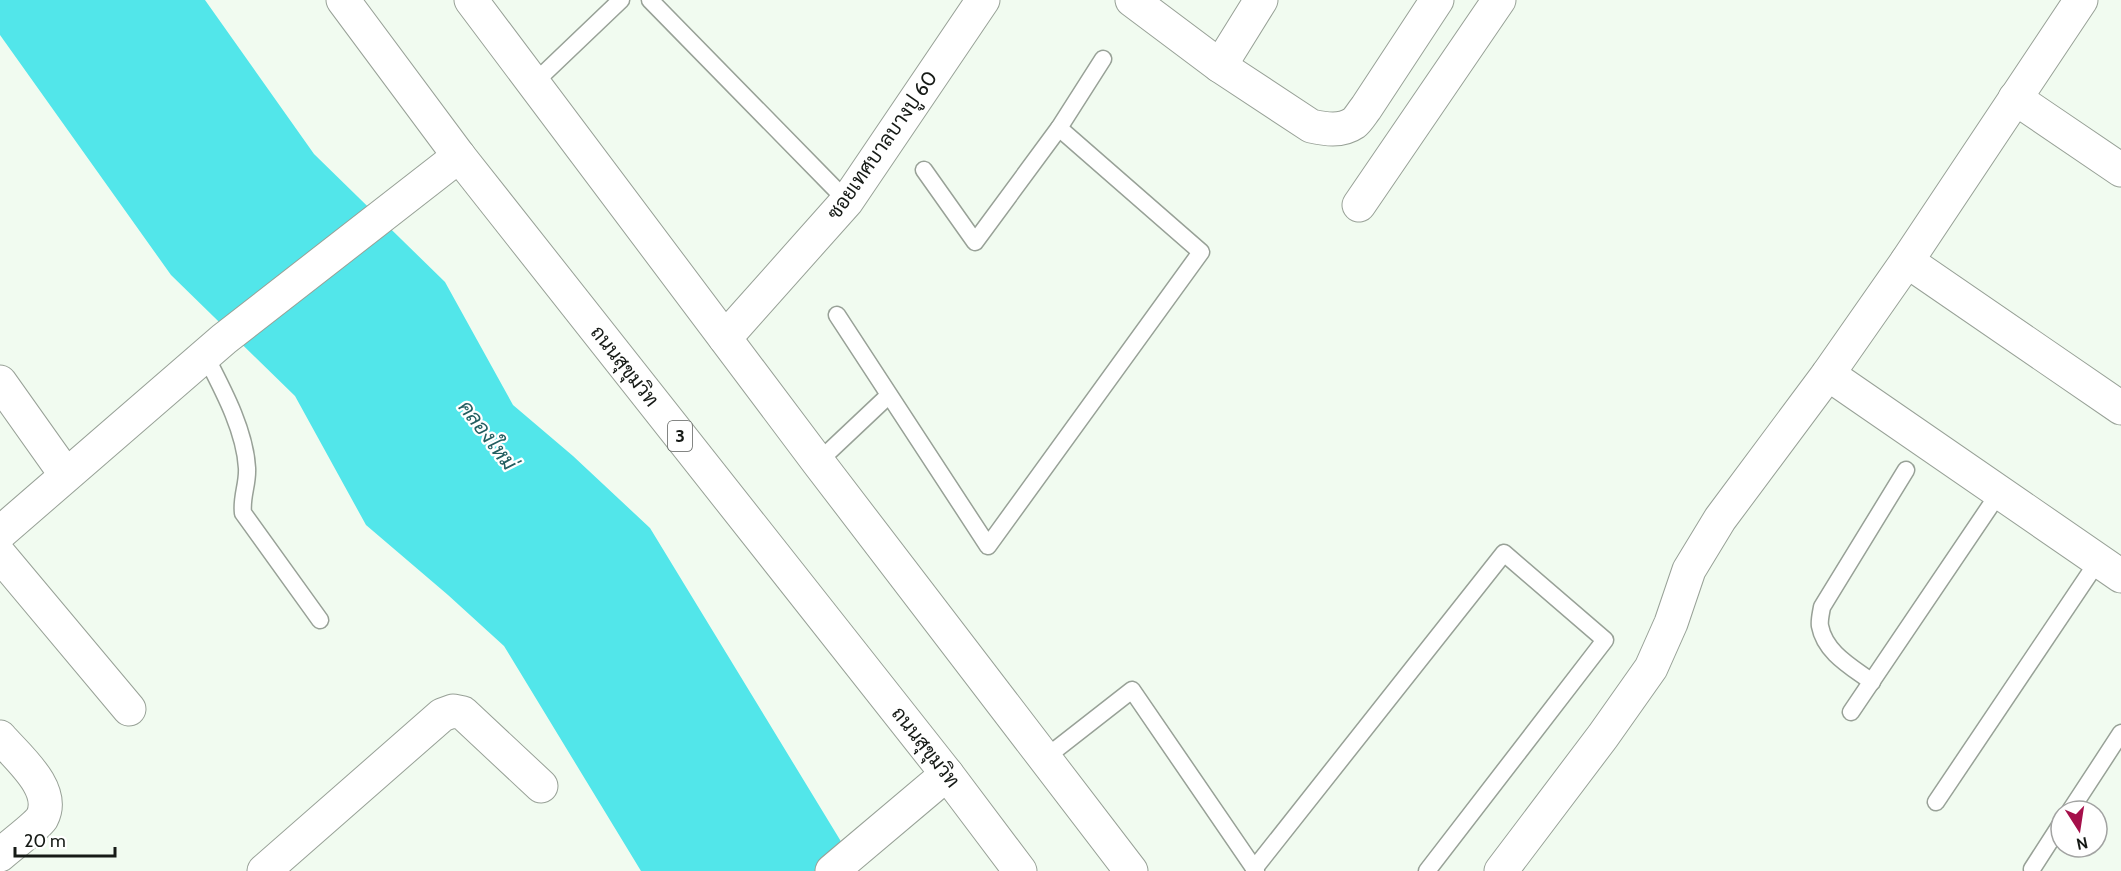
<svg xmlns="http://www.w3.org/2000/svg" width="2121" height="871" font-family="Cabin,Sarabun,sans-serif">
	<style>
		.water { fill: #52e6ea }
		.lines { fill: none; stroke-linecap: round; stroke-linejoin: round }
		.service-casing { stroke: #98a197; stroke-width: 19 }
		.minor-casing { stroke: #98a197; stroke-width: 35 }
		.tertiary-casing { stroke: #98a197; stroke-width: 35 }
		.trunk-casing { stroke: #98a197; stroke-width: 35 }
		.service { stroke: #fff; stroke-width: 16 }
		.minor { stroke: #fff; stroke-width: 33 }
		.tertiary { stroke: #fff; stroke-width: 33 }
		.trunk { stroke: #fff; stroke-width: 33 }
		.labels { text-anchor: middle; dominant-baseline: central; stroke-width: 4.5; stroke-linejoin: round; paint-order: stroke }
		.shield { fill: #fff; stroke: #5c5f5c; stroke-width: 1.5 }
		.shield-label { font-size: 18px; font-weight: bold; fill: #161a16 }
		.street-label { font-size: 20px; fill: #161a16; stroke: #fff }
		.water-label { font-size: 21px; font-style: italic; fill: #225e60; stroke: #fff }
	</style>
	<rect width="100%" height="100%" fill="#f1fbf0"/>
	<!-- water -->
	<path class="water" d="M0 0H205L314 154 445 282 513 405 573 456 650 528 859 871H641L504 646 448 595 366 525 295 396 171 275 0 35Z"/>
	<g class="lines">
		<defs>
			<g id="service">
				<path d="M650 0 847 201"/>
				<path d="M534 83 621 0"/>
				<path d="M924 170 975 242 1059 128 1103 59"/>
				<path d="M837 315 988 546 1201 252 1059 128"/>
				<path d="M205 355C222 388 245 430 247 468 248 484 241 497 243 513L320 620"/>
				<path d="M818 462 888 396"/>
				<path d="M1872 682C1852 667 1825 653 1820 626 1819 621 1821 613 1822 607L1906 470"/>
				<path d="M1851 712 1999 493"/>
				<path d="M1045 758 1132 690 1256 871"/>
				<path d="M1936 802 2098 561"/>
				<path d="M2070 811 2121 733"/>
				<path d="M1254 869 1504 553 1605 640 1427 871"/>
				<path d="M2032 869 2061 824"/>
			</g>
			<g id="minor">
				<path d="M1132 0 1220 66 1311 126C1325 129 1341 132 1354 123 1358 120 1362 113 1366 108L1437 0"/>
				<path d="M1220 66 1261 0"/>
				<path d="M2015 98 2121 170"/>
				<path d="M1359 205 1499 0"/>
				<path d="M1907 261 2121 408"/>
				<path d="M725 338 847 201 983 0"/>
				<path d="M1828 374 2121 576"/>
				<path d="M0 382 66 475"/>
				<path d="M0 533 224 339 459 156"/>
				<path d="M0 555 129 709"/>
				<path d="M0 737C17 757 57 789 42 818 36 827 10 846 0 855"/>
				<path d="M264 871 442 715 453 711 463 713 541 786"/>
				<path d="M1501 871 1603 736 1651 668 1671 623 1689 570 1720 519 1828 374 1907 261 2081 0"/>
			</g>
			<path id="tertiary" d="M832 871 947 774"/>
			<g id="trunk">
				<path d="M343 0 459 156 947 774 1020 871"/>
				<path d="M471 0 818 462 1131 871"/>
			</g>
		</defs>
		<!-- service casing -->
		<use href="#service" class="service-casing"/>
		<!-- minor casing -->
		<use href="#minor" class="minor-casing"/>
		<!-- tertiary casing -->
		<use href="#tertiary" class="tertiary-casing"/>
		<!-- trunk casing -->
		<use href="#trunk" class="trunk-casing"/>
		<!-- service -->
		<use href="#service" class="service"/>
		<!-- minor -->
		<use href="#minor" class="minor"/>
		<!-- tertiary -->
		<use href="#tertiary" class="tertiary"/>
		<!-- trunk -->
		<use href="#trunk" class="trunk"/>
	</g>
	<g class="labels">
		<!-- shield labels -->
		<rect class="shield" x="668" y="421" width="24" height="30" rx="4.5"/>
		<g class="shield-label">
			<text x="680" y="436">3</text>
		</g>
		<!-- street labels -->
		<g class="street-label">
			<text transform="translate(882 145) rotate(-55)">ซอยเทศบาลบางปู 60</text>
			<text transform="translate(625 366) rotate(52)">ถนนสุขุมวิท</text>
			<text transform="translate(926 747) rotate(52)">ถนนสุขุมวิท</text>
		</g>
		<!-- water labels -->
		<g class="water-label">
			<text transform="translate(488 435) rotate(53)">คลองใหม่</text>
		</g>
	</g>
	<!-- north arrow -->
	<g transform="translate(2079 829) rotate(168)"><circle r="28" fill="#ffffff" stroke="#a2a3a2" stroke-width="1.5"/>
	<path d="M0-4.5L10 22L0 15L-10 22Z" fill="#a50f4a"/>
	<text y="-9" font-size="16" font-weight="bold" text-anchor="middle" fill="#161a16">N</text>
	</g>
	<!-- scale -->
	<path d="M15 847v9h100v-9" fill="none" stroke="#161a16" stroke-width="3"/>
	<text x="24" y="847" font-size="18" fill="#161a16" stroke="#ffffff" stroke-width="4.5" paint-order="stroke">20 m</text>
</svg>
